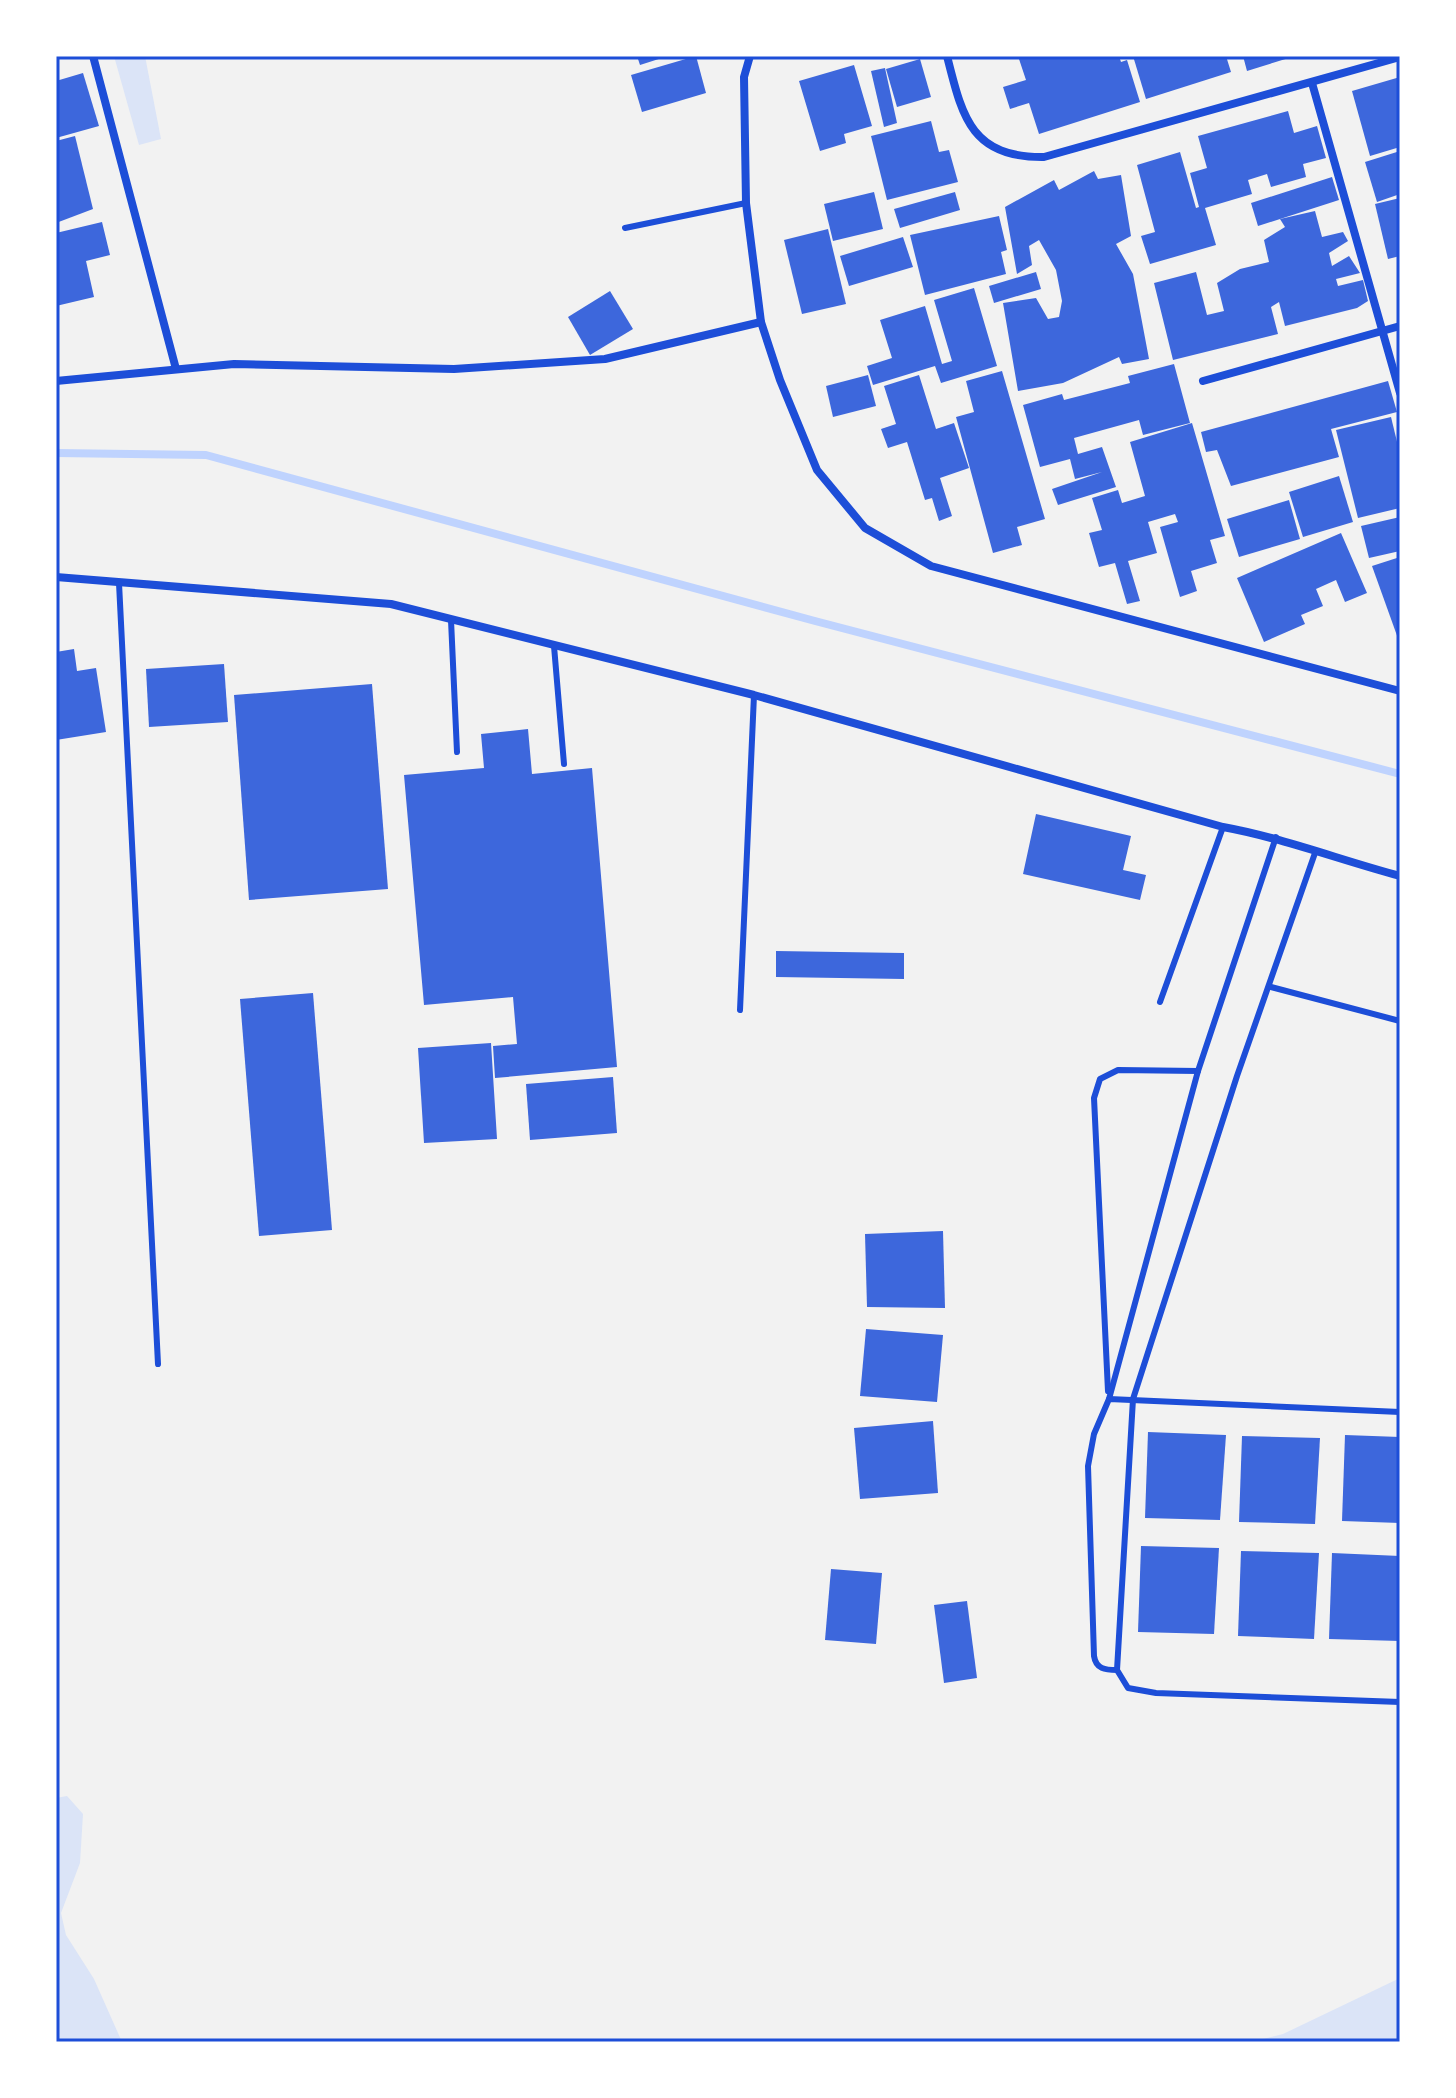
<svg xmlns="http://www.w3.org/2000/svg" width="1456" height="2098" font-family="Lato,sans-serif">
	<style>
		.green { fill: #dbe4f7 }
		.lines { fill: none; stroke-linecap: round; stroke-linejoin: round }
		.stream { stroke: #bfd3fe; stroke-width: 8 }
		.building { fill: #3d67dc }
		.service { stroke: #1d4ed8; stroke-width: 6 }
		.minor { stroke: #1d4ed8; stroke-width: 8 }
		.neatline { fill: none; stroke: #1d4ed8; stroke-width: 3 }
	</style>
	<rect width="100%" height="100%" fill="#f2f2f2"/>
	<!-- green -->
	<g class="green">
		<path d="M114 56H145L161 139 139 145Z"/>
		<path d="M67 1796 83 1814 80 1863 61 1913 66 1935 94 1979 122 2042H56V1798Z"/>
		<path d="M1400 1978V2042H1251L1283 2034Z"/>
	</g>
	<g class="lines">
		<!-- stream -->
		<path class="stream" d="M56 453 206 455 815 621 1400 774"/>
	</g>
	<!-- building -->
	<g class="building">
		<path d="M637 56H665V57L640 65Z"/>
		<path d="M696 56 706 93 642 112 631 75Z"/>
		<path d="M1018 56H1119L1121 62 1127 60 1140 102 1039 134 1029 103 1010 109 1003 87 1026 80Z"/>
		<path d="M1133 56H1226L1231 72 1146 99Z"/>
		<path d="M1243 56H1292V57L1247 71Z"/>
		<path d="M920 59 931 97 897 107 886 69Z"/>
		<path d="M854 65 872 126 844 134 846 143 820 151 799 81Z"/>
		<path d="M885 68 897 123 884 127 871 71Z"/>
		<path d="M83 73 99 126 56 138V81Z"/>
		<path d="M1400 77V147L1370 156 1352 91Z"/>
		<path d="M1288 111 1294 133 1317 126 1326 158 1303 164 1306 177 1271 187 1267 174 1248 180 1252 194 1205 208 1216 245 1150 264 1141 236 1155 232 1137 165 1180 152 1196 208 1199 207 1190 173 1207 168 1198 136Z"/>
		<path d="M931 121 939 152 949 150 958 182 887 200 871 136Z"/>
		<path d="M75 136 93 209 56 223V141Z"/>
		<path d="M1400 151V194L1377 202 1365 162Z"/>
		<path d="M1094 171 1098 179 1121 175 1131 236 1116 244 1133 274 1149 359 1122 364 1119 357 1063 383 1018 391 1003 303 1036 298 1048 319 1059 317 1062 301 1056 270 1039 240 1029 246 1032 265 1017 274 1005 207 1054 180 1059 190Z"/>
		<path d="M1332 177 1339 200 1258 226 1251 203Z"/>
		<path d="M874 192 883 229 833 241 824 204Z"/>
		<path d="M955 192 960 210 900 228 894 209Z"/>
		<path d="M1400 198V256L1388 259 1375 204Z"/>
		<path d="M1315 211 1322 237 1343 232 1348 241 1329 253 1332 266 1349 256 1360 273 1336 279 1338 286 1363 280 1368 301 1357 308 1285 326 1279 302 1271 307 1278 334 1173 360 1154 283 1196 272 1207 315 1224 311 1217 283 1240 269 1269 262 1264 240 1285 227 1280 219Z"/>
		<path d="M999 216 1007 250 1001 252 1006 274 925 295 910 235Z"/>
		<path d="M102 222 110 255 86 261 94 297 56 306V233Z"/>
		<path d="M828 229 846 304 802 314 784 240Z"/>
		<path d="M903 237 913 267 849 286 840 256Z"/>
		<path d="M1036 272 1041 289 994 303 989 286Z"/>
		<path d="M974 288 997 366 941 383 935 366 873 385 867 366 892 358 880 320 925 306 942 364 952 361 934 300Z"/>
		<path d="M610 291 633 329 590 355 568 317Z"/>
		<path d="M1174 364 1190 423 1143 435 1139 420 1074 438 1078 454 1102 447 1116 487 1058 505 1052 489 1102 472 1075 479 1070 459 1040 467 1023 405 1062 394 1064 400 1130 383 1128 376Z"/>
		<path d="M1002 371 1045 519 1017 527 1022 545 993 553 956 417 974 412 966 381Z"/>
		<path d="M868 375 876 406 833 417 826 386Z"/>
		<path d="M919 375 936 429 954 423 969 468 940 478 952 516 939 521 932 498 925 500 907 442 888 448 881 429 896 424 884 386Z"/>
		<path d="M1388 381 1397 412 1331 429 1339 457 1231 486 1217 450 1206 452 1201 432Z"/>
		<path d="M1391 417 1400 454V508L1358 518 1336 430Z"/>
		<path d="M1192 423 1225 536 1210 540 1217 563 1191 571 1197 591 1180 597 1160 527 1178 522 1175 514 1148 522 1157 553 1128 561 1140 601 1127 604 1115 563 1099 567 1089 533 1102 530 1092 498 1118 490 1122 503 1145 496 1130 442Z"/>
		<path d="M1339 476 1353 522 1303 537 1289 492Z"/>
		<path d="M1289 500 1300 539 1239 557 1227 519Z"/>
		<path d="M1400 517V551L1369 558 1361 526Z"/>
		<path d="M1341 533 1367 593 1345 602 1336 580 1316 589 1323 606 1301 615 1305 624 1264 642 1237 578Z"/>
		<path d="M1400 557V644L1372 566Z"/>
		<path d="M74 649 77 671 96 668 106 732 56 740V652Z"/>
		<path d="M224 664 228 722 149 727 146 669Z"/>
		<path d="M372 684 388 889 249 900 234 695Z"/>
		<path d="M528 729 532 774 592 768 617 1067 495 1078 493 1046 517 1044 513 997 424 1005 404 775 484 768 481 734Z"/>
		<path d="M1036 814 1131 836 1123 870 1146 875 1140 900 1023 874Z"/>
		<path d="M776 951 904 953V979L776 977Z"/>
		<path d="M313 993 332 1230 259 1236 240 999Z"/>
		<path d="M491 1043 497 1139 424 1143 418 1048Z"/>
		<path d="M613 1077 617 1133 530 1140 526 1084Z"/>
		<path d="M943 1231 945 1308 867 1307 865 1234Z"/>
		<path d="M866 1329 943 1335 937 1402 860 1396Z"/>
		<path d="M933 1421 938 1493 860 1499 854 1428Z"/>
		<path d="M1148 1432 1226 1435 1220 1520 1145 1518Z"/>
		<path d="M1345 1435 1400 1437V1523L1342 1521Z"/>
		<path d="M1242 1436 1320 1438 1315 1524 1239 1522Z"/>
		<path d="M1141 1546 1219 1548 1214 1634 1138 1632Z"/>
		<path d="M1241 1551 1319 1553 1314 1639 1238 1636Z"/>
		<path d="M1332 1553 1400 1556V1641L1329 1639Z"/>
		<path d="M831 1569 882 1573 876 1644 825 1640Z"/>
		<path d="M967 1601 977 1678 944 1683 934 1605Z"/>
	</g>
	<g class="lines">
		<!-- service -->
		<g class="service">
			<path d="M625 228 746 203"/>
			<path d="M119 583 158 1364"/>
			<path d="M451 620 457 752"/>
			<path d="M554 646 564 764"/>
			<path d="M1315 853 1237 1076 1133 1399 1117 1670 1128 1688 1156 1693 1400 1702"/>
			<path d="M1271 987 1400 1021"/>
			<path d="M1160 1002 1223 827"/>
			<path d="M740 1010 754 695"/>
			<path d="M1108 1391 1094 1098 1100 1079 1118 1070 1198 1071"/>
			<path d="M1109 1399 1198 1071 1276 837"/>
			<path d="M1117 1670C1105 1670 1096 1669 1094 1656L1088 1466 1094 1434 1109 1399 1400 1412"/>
		</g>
		<!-- minor -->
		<g class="minor">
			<path d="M93 56 176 369"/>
			<path d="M750 56 744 77 746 203 761 322 780 380 817 470 865 528 931 566 1400 691"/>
			<path d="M947 56C962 115 970 158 1044 157L1400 57"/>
			<path d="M1312 83 1400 393"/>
			<path d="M56 381 234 364 454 369 605 359 761 322"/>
			<path d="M1203 381 1400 326"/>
			<path d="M56 577 391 604 754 695 1223 827C1283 838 1340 860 1400 876"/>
		</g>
	</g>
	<!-- border -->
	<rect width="1456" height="2098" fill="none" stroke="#ffffff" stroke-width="116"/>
	<rect x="58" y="58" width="1340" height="1982" class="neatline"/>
</svg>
